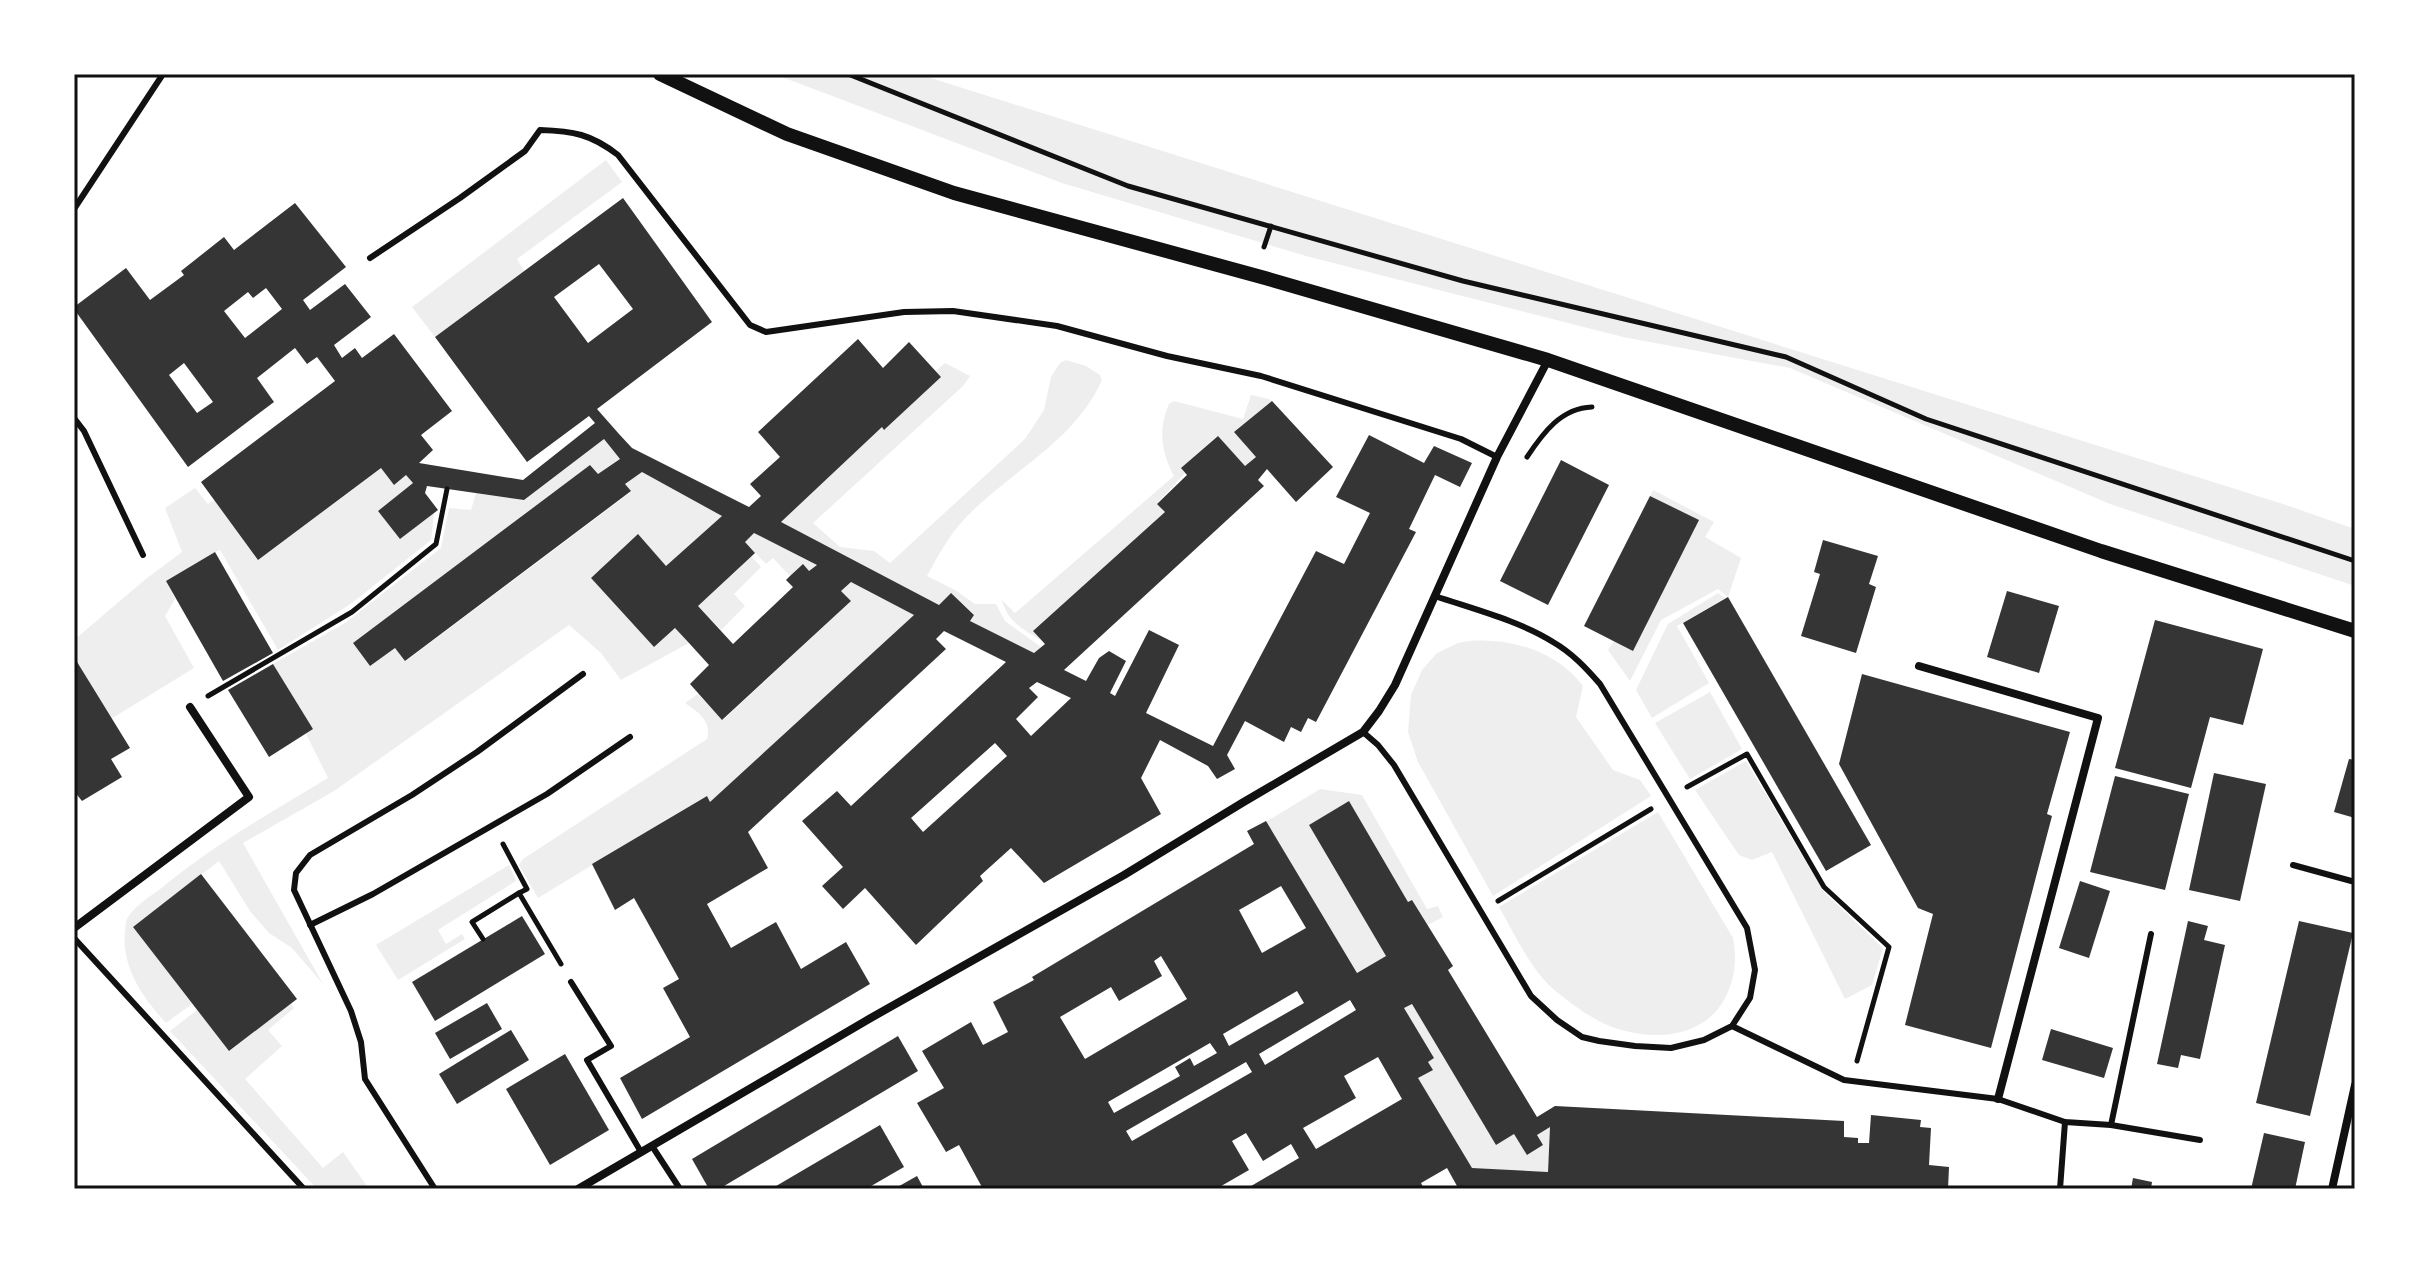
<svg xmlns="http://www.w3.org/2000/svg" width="2429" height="1263" font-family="'Libre Baskerville',serif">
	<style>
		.green { fill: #eee }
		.building { fill: #353535; fill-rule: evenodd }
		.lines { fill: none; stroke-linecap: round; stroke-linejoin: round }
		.path { stroke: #111; stroke-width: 5 }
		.service { stroke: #111; stroke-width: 6 }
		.minor { stroke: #111; stroke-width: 8 }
		.tertiary { stroke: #111; stroke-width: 14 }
		.neatline { fill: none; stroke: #111; stroke-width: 3 }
	</style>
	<rect width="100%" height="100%" fill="#fff"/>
	<!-- green -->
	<g class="green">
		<path d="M774 74H918L2283 504 2355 529V586L2110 504 1790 368 1623 337 1306 256 1062 183Z"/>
		<path d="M606 160 622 182 517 259 524 271 435 337 412 307Z"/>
		<path d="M1066 360 1086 366 1100 375 1102 380C1073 445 1005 473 960 524 947 539 937 558 927 576L955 590 975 604H996L1005 621 1041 647 1034 653 970 621 974 614 952 594 939 605 781 522 882 427 885 429 941 377 936 371 945 363 970 376 963 386 813 523 840 547 874 551 890 563 1025 439 1044 410 1051 377 1060 363Z"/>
		<path d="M1251 395 1269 399 1272 401 1256 457 1245 466 1217 436 1181 468 1185 473 1157 503 1165 512 1034 630 1041 640C1023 630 1007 621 1002 600L1015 613 1174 476C1161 451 1158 430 1169 404L1174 401 1243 419Z"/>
		<path d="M604 439 620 459 598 474 590 465 353 643 370 666 395 648 406 661 631 492 625 484 642 472 722 516 666 566 638 534 591 578 654 647 675 628 689 643 621 680 601 653 569 625 334 791 243 843 323 984 292 948 269 933 250 911 219 861 133 927 192 1004 166 1023C143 998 121 967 125 931 126 927 125 922 127 919 133 907 149 897 159 890 212 846 270 813 328 778L306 734 313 729 273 664 345 623 441 548 449 508 471 510 476 493 524 500Z"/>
		<path d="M381 468 394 485 406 475 413 483 378 511 400 538 434 513 431 540 352 603 278 650 220 550 215 552 166 581 175 599 165 616 194 668 111 719 74 659V640L147 578 182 552 165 508 195 488 208 504 215 500Z"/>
		<path d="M1653 490 1714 522 1705 537 1741 558 1728 597 1718 589 1661 620 1630 681 1608 650 1698 520 1650 496Z"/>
		<path d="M754 533 817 565 809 571 790 576 773 558 766 564 745 542Z"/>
		<path d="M751 556 761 567 734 594 745 606 721 630 698 606Z"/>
		<path d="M851 582 914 615 710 802 706 796 538 898 519 865 523 859 707 739C712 721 698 712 685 703L698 694 723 720 850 602 841 591Z"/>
		<path d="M1718 593 1725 598 1677 626 1709 683 1652 718 1636 690 1664 632 1668 624Z"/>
		<path d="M1469 641C1512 638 1556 651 1583 686L1576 717 1613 770 1640 780 1651 796 1493 896 1418 762 1408 732 1411 695 1422 670 1437 653 1458 643Z"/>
		<path d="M1710 692 1742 749 1690 779 1655 723Z"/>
		<path d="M1746 761 1824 892 1883 948 1872 985 1845 999 1772 852 1752 860 1739 855 1695 790Z"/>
		<path d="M1320 789 1362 795 1427 909 1438 906 1443 917 1428 925 1408 902 1349 801 1309 825 1386 956 1357 973 1266 822Z"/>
		<path d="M1658 812 1733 938C1737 959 1735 979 1725 998 1703 1041 1645 1042 1605 1024 1588 1016 1573 1005 1558 993 1531 972 1516 936 1499 907Z"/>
		<path d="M509 865 516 881 438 930 446 944 462 934 465 939 398 980 376 945Z"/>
		<path d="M290 1003 294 1008 268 1030 282 1046 245 1079 323 1168 343 1152 369 1189H317L170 1031 197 1010 230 1051Z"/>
		<path d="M1412 1004 1496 1145 1514 1134 1528 1155 1543 1145 1537 1135 1550 1127 1548 1172 1472 1168 1418 1078 1432 1070 1428 1062 1434 1058 1404 1008Z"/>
	</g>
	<!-- building -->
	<g class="building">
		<path d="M623 198 712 322 597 409 619 434 632 448 749 507 761 496 750 484 780 457 758 432 858 339 883 368 909 342 941 377 884 430 882 427 781 522 939 605 951 593 974 615 970 621 1034 653 1045 644 1033 631 1165 512 1157 504 1187 475 1181 468 1218 436 1245 466 1256 457 1234 432 1272 401 1333 467 1296 502 1267 469 1258 480 1264 486 1064 670 1086 681 1099 658 1109 651 1126 661 1110 693 1115 696 1149 630 1179 645 1146 713 1213 746 1316 551 1344 564 1370 513 1336 497 1369 435 1424 463 1434 446 1472 463 1460 487 1435 475 1409 529 1416 532 1316 722 1308 718 1301 732 1291 727 1284 742 1245 721 1227 755 1235 769 1217 779 1208 766 1160 740 1141 778 1161 814 1044 883 1011 848 980 876 983 881 916 945 865 888 843 909 822 886 843 867 802 821 837 791 851 806 1006 662 944 631 936 639 946 649 748 832 768 868 707 904 731 948 776 922 801 969 846 942 870 984 642 1119 620 1078 690 1037 663 988 679 979 634 898 615 910 592 864 707 796 710 802 914 615 851 582 841 591 851 601 722 720 690 684 709 665 689 643 675 628 654 647 591 578 638 534 666 566 722 516 642 472 625 484 631 491 405 661 395 648 370 666 353 643 590 465 598 474 620 459 604 439 524 500 427 486 425 493 438 510 400 539 378 511 413 483 406 475 394 485 381 468 258 560 201 482 335 381 317 357 307 364 295 348 257 378 274 402 188 467 74 309V307L126 268 150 300 184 275 181 271 224 237 234 250 295 203 346 267 303 300 310 310 345 284 371 317 334 345 342 358 355 348 362 358 394 334 452 411 421 435 433 450 419 463 523 480 595 423 589 416 527 462 435 337ZM599 264 633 309 588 343 554 297ZM266 288 282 309 245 338 224 311 248 292 253 298ZM184 363 213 402 197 413 169 375ZM754 533 817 565 809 571 803 564 790 576 786 580 793 587 733 644 698 606 755 553 745 542ZM1037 682 1071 698 1031 736 1016 719 1038 697 1029 688ZM995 743 1007 756 923 832 911 818Z"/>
		<path d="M1561 460 1609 485 1548 605 1500 581Z"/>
		<path d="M1650 496 1699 520 1633 651 1584 626Z"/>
		<path d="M1823 540 1878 556 1869 584 1876 587 1856 653 1801 636 1820 574 1814 572Z"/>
		<path d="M215 552 273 653 223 681 166 581Z"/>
		<path d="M2007 591 2059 606 2039 673 1987 657Z"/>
		<path d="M1728 597 1871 845 1826 871 1683 623Z"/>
		<path d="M2155 620 2263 649 2243 725 2210 717 2191 788 2115 768Z"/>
		<path d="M74 657 130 748 111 759 122 777 82 801 74 791Z"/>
		<path d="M273 664 313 729 269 757 228 690Z"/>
		<path d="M1862 674 2070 732 2047 814 2052 816 1991 1048 1905 1025 1933 914 1918 908 1839 764Z"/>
		<path d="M2349 759 2355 760V818L2334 812Z"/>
		<path d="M2214 773 2266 784 2240 901 2189 890Z"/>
		<path d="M2115 776 2189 794 2165 890 2090 872Z"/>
		<path d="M1349 801 1408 902 1412 900 1453 966 1448 970 1537 1117 1555 1106 1844 1121V1137L1858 1138V1143H1869L1871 1115 1921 1120 1920 1127 1931 1128 1929 1165 1949 1167 1948 1189H1464V1186H1457L1447 1168 1421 1183 1424 1189H1246L1299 1158 1291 1144 1263 1161 1246 1133 1232 1141 1249 1170 1216 1189H983L959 1145 946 1152 917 1103 944 1088 922 1051 971 1022 983 1045 1008 1032 993 1002 1034 980 1032 977 1254 844 1247 831 1266 821 1357 973 1386 956 1309 825ZM1281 886 1306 928 1262 953 1239 910ZM1161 956 1187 999 1085 1059 1060 1017 1111 987 1119 1001 1162 976 1154 961ZM1297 991 1304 1003 1229 1046 1223 1034ZM1350 1000 1356 1010 1265 1065 1259 1054ZM1412 1004 1496 1145 1514 1134 1527 1155 1543 1145 1537 1135 1550 1127 1548 1172 1472 1168 1418 1078 1433 1070 1428 1062 1434 1058 1404 1008ZM1210 1043 1217 1053 1194 1066 1190 1058 1175 1067 1180 1076 1114 1113 1108 1102ZM1378 1057 1402 1099 1316 1149 1303 1128 1356 1098 1344 1076ZM1246 1062 1252 1072 1132 1141 1126 1131Z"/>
		<path d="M201 874 297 999 229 1051 133 927Z"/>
		<path d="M2080 881 2110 891 2089 958 2059 948Z"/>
		<path d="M522 916 545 954 435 1021 412 982Z"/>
		<path d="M2188 921 2208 926 2204 940 2225 945 2200 1059 2181 1055 2178 1068 2157 1064Z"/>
		<path d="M2299 921 2353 933 2310 1116 2256 1103Z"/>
		<path d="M487 1003 502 1029 450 1059 435 1033Z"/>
		<path d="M2051 1029 2113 1048 2104 1078 2042 1060Z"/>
		<path d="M511 1030 529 1060 457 1104 439 1074Z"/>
		<path d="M898 1036 918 1071 719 1189H709L692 1159Z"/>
		<path d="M565 1054 609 1130 550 1165 506 1089Z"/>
		<path d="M880 1125 904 1167 866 1189H771Z"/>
		<path d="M2264 1133 2305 1142 2295 1189H2251Z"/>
		<path d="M917 1176 924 1189H894Z"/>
		<path d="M2133 1178 2152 1182 2151 1189H2131Z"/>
	</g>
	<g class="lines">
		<!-- path -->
		<g class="path">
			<path d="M848 74 1128 186 1463 281 1786 357 1926 419 2355 561"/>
			<path d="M1264 247 1271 226"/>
			<path d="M1527 457C1543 433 1561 408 1592 407"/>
			<path d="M208 696 352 612 436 544 447 489"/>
			<path d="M1687 787 1747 754 1824 887 1889 947 1857 1061"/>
			<path d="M503 844 527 889 519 893 561 964"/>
			<path d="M1498 901 1651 809"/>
			<path d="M483 939 472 922 519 893"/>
		</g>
		<!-- service -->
		<g class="service">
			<path d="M74 209 163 74"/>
			<path d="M370 258 460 198 525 151 540 130C573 131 591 134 618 155L750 325 766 332 904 312 953 311 1057 326 1167 356 1261 376 1461 439 1497 457"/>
			<path d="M74 418 84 431 143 555"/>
			<path d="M1363 732 1378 745 1394 765 1531 996 1557 1020 1582 1037 1599 1041 1635 1046 1671 1048 1704 1040 1732 1026 1750 998 1755 970 1747 928 1600 684C1586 668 1572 653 1553 642 1520 621 1473 609 1435 596"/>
			<path d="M2293 865 2355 882"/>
			<path d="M310 925 373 894 547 794 630 737"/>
			<path d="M74 938 304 1189"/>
			<path d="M571 982 611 1046 587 1060 641 1152"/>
			<path d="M1732 1026 1844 1080 1998 1099 2065 1122 2111 1125 2200 1140"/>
			<path d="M2111 1125 2151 934"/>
			<path d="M652 1146 680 1189"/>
			<path d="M435 1189 365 1079 361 1042 351 1011 294 890 296 873 310 855 412 795 477 752 583 674"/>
			<path d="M2060 1189 2065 1122"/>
		</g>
		<!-- minor -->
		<g class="minor">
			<path d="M1919 666 2098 718 1998 1099"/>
			<path d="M74 928 249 797 190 707"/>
			<path d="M578 1189 869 1019 1124 875 1242 803 1363 732 1379 711 1395 685 1497 457 1548 360"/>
			<path d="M2332 1189 2355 1085"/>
		</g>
		<!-- tertiary -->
		<path class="tertiary" d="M660 74 787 134 954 193 1265 278 1548 360 2101 551 2355 631"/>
	</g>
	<!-- border -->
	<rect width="2429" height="1263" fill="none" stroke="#ffffff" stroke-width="152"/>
	<rect x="76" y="76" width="2277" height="1111" class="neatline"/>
</svg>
